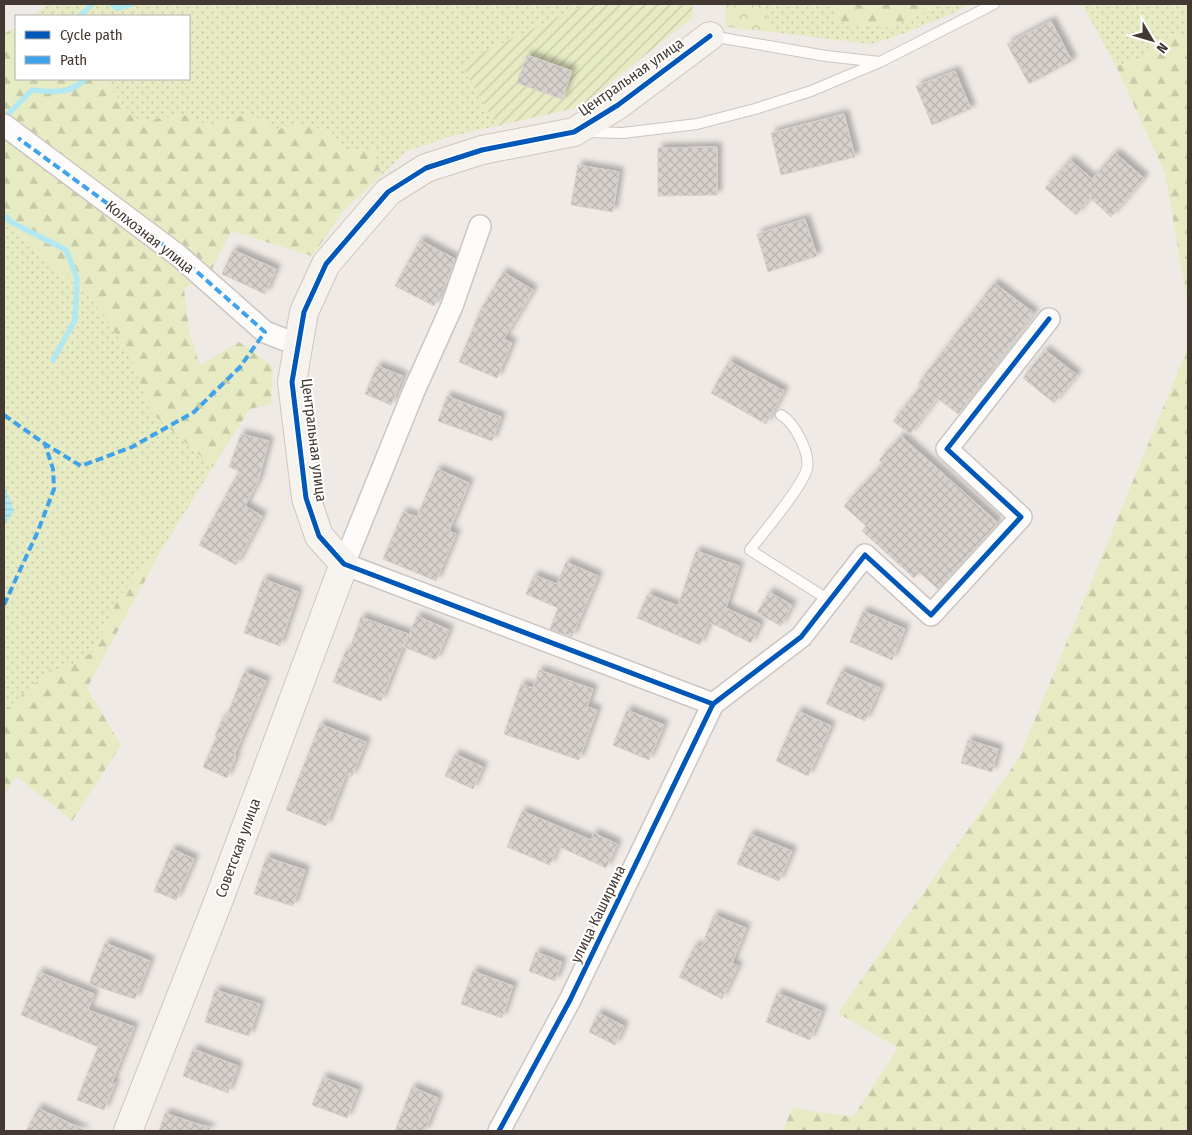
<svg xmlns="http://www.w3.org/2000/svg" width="1192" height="1135" font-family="'Fira Sans Condensed',sans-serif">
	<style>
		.grass { fill: url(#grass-dots) }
		.forest { fill: url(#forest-firs) }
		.park { fill: url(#park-crowns) }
		.garden { fill: url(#garden-furrows) }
		.water { fill: url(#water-rules) }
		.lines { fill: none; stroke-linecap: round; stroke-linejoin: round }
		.stream { stroke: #b2e8f1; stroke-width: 5.5 }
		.building { fill: url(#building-cross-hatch); stroke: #d7d0cc; filter: url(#shadow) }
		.lane-casing { stroke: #cbc6c2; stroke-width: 12 }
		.street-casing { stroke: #cbc6c2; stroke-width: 24 }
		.secondary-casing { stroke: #d0c6bd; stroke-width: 30 }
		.lane { stroke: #fdfcfb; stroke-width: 10 }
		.street { stroke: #fdfcfb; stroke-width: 21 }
		.secondary { stroke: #f6f2ed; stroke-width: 28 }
		.quiet { stroke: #3fa3eb; stroke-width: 4; stroke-dasharray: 8 4; stroke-linecap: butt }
		.cycleway-casing { stroke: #fff; stroke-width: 8 }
		.cycleway { stroke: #0057b8; stroke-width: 5 }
		.labels { text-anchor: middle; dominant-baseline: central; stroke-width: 4; stroke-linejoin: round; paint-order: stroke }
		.street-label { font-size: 15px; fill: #443932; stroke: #fff }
	</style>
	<defs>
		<pattern id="grass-dots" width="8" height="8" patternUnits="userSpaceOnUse" patternTransform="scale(1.25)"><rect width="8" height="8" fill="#e6ebc3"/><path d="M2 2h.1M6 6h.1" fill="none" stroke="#c6caa8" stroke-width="1.8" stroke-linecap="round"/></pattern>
		<pattern id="forest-firs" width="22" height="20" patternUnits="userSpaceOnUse" patternTransform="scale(1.25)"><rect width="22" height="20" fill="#e6ebc3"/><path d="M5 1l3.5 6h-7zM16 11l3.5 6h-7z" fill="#c6caa8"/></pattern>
		<pattern id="park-crowns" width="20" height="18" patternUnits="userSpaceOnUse" patternTransform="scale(1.25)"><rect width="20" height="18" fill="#e6ebc3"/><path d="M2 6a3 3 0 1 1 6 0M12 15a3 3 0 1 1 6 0" fill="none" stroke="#c6caa8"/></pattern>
		<pattern id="garden-furrows" width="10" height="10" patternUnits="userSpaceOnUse" patternTransform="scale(1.25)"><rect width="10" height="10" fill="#e6ebc3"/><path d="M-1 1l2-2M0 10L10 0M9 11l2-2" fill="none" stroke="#c6caa8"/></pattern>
		<pattern id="water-rules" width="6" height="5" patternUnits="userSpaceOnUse" patternTransform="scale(1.25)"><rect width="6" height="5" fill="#b2e8f1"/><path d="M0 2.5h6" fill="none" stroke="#9ac8cf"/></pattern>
		<pattern id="building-cross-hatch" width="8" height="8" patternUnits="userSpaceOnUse" patternTransform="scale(1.25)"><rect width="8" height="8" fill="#d7d1cd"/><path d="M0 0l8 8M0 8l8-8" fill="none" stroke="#bab4b0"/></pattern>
		<filter id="shadow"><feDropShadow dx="4.5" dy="-4.5" stdDeviation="2.5" flood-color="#0004"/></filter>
	</defs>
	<rect width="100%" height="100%" fill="#efeae6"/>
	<!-- grass -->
	<g class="grass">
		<path d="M49 4H586L461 63 497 126 448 137 405 152 382 175 373 151 342 150 305 125 276 129 249 113 210 126 184 115 137 122 102 79H189V16H32Z"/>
		<path d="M763 4H838L833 21 888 28 942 4H970L947 16 889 39 871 44 772 32Z"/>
		<path d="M1082 4H1188V39L1173 34 1144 58 1116 66Z"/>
		<path d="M4 223 91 298 129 353 150 411 213 467 162 549 119 597 93 652 64 669 4 711V526L6 525 7 494 4 484Z"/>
	</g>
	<!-- forest -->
	<g class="forest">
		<path d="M838 4H942L888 28 832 21Z"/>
		<path d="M16 27V79H102L137 122 184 115 210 126 249 113 276 129 305 125 333 131 342 150 373 151 382 175 344 210 312 256 231 231 212 270 184 289 190 336 200 365 239 342 273 366 271 404 250 409 213 467 150 411 129 353 91 298 4 223V34Z"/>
		<path d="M1173 34 1188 39V307L1165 173 1116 66 1144 58Z"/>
		<path d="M1188 347V1131H783L792 1108 853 1117 898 1048 838 1013 1019 758Z"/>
		<path d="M162 549 87 688 121 745 72 821 16 776 4 796V711L51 669H64L93 652 119 597Z"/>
	</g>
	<!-- park -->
	<path class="park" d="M725 4H763L772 32 726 27Z"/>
	<!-- garden -->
	<path class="garden" d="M586 4H692L693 17 580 107 497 126 460 63Z"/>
	<!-- water -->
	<path class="water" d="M4 484 14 511 4 526Z"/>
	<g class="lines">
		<!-- stream -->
		<g class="stream">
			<path d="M112 4 117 8 132 4"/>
			<path d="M80 16 92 4"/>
			<path d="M4 118 32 90C52 92 70 95 85 79"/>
			<path d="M4 215 11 222 66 250 77 278 75 320 53 360"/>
		</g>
	</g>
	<!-- building -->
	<g class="building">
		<path d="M1051 21 1072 61 1029 84 1007 44Z"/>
		<path d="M527 55 572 71 562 99 517 83Z"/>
		<path d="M955 71 971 109 932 125 916 86Z"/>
		<path d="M844 114 855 157 781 175 771 133Z"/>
		<path d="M717 147V195L658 196V148Z"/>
		<path d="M1115 153 1144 178 1111 217 1090 198 1076 215 1045 188 1070 160 1092 179Z"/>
		<path d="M578 165 619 172 613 212 571 205Z"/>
		<path d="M805 219 817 256 768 272 757 234Z"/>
		<path d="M420 240 455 259 449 277 434 306 395 286Z"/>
		<path d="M233 250 276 269 265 294 222 274Z"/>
		<path d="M503 272 533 290 504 339 512 343 497 378 459 362 478 316H477Z"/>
		<path d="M994 283 1034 313 958 414 937 398 910 434 893 421 921 386 918 384Z"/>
		<path d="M1045 350 1077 375 1054 403 1023 378Z"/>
		<path d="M729 361 784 391 766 424 711 393Z"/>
		<path d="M377 366 403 376 391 405 365 394Z"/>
		<path d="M447 396 501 417 492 441 438 421Z"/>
		<path d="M241 434 269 441 258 481 245 506 262 516 236 565 199 545 239 471 229 467Z"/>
		<path d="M901 436 997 522 995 524 996 525 938 589 919 572 914 578 862 531 866 526 844 506 883 463 879 460Z"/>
		<path d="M437 469 469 483 449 531 456 534 436 581 383 559 403 512 417 517Z"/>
		<path d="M696 551 739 566 726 608 760 624 751 643 709 622 700 645 637 618 648 594 678 606Z"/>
		<path d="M566 562 598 576 572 637 550 629 558 608 526 594 534 575 557 584Z"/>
		<path d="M263 579 298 592 280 646 244 633Z"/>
		<path d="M769 592 792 605 781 626 757 613Z"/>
		<path d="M863 611 905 629 892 660 850 642Z"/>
		<path d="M417 616 449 630 436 660 404 647Z"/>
		<path d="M361 617 408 634 381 701 333 682 346 650 349 651Z"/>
		<path d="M539 670 593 689 587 707 597 710 579 760 504 734 521 684 533 688Z"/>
		<path d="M841 671 880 688 865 721 826 704Z"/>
		<path d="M244 672 266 681 234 756H236L227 778 203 767 217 736H215L223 717 226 718Z"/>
		<path d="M627 710 664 725 649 760 613 745Z"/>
		<path d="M798 711 831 726 808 776 776 761Z"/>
		<path d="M320 724 366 742 352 776 346 774 326 826 286 810Z"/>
		<path d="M968 740 998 749 992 772 961 763Z"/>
		<path d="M455 754 483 767 473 789 445 776Z"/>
		<path d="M522 811 591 840 594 833 617 844 606 868 558 846 550 865 507 847Z"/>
		<path d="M750 834 792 851 779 881 737 864Z"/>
		<path d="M172 849 194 859 176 900 154 891Z"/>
		<path d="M266 857 305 870 293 906 254 894Z"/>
		<path d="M714 915 746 928 732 963 738 966 722 999 679 977 695 945 701 948Z"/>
		<path d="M105 943 150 961 135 999 89 984Z"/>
		<path d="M536 952 562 962 555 981 529 971Z"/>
		<path d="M473 971 513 986 502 1018 461 1004Z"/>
		<path d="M39 972 94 994 88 1010 134 1027 112 1082 115 1083 104 1110 77 1100 98 1047 21 1015Z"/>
		<path d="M215 990 260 1004 249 1036 205 1022Z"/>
		<path d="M777 993 822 1011 810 1040 766 1022Z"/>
		<path d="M598 1013 624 1026 615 1045 589 1032Z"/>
		<path d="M193 1049 238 1066 228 1093 183 1076Z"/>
		<path d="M323 1077 358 1090 347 1118 312 1105Z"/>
		<path d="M412 1087 438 1098 425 1131H395Z"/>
		<path d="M38 1108 86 1131H26Z"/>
		<path d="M165 1113 210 1128 209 1131H159Z"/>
	</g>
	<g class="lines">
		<defs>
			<g id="lane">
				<path d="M711 36 826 56 880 62 994 4"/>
				<path d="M588 132 623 133 697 124 755 109 811 91 880 62"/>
				<path d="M781 415C790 420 795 428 800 438 804 447 809 457 807 468 804 485 763 533 750 550L829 600"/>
			</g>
			<g id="street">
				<path d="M4 125 179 256 265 332 298 345"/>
				<path d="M480 226 452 306 413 393 344 564 713 704"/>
				<path d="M499 1131 570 1000 713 704 801 637 865 555 931 615 1021 517 947 449 1049 319"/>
			</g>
			<path id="secondary" d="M128 1131 218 902 344 564 319 536 306 498 292 382 304 312 326 264 388 192 426 168 482 150 574 132 618 105 710 36"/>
		</defs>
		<!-- lane casing -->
		<use href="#lane" class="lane-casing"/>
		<!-- street casing -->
		<use href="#street" class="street-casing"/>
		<!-- secondary casing -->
		<use href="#secondary" class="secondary-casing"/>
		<!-- lane -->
		<use href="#lane" class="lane"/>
		<!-- street -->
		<use href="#street" class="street"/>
		<!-- secondary -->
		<use href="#secondary" class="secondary"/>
		<!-- quiet -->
		<g class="quiet">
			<path d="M4 415 45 444 81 466 132 447 194 412 240 367 265 332 179 256 18 138"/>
			<path d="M4 605 38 531 54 489 53 469 45 444"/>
		</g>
		<defs>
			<g id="cycleway">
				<path d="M710 36 618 105 574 132 482 150 426 168 388 192 326 264 304 312 292 382 306 498 319 536 344 564 713 704"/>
				<path d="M499 1131 570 1000 713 704 801 637 865 555 931 615 1021 517 947 449 1049 319"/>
			</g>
		</defs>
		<!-- cycleway casing -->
		<use href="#cycleway" class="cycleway-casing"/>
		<!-- cycleway -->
		<use href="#cycleway" class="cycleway"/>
	</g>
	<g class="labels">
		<!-- street labels -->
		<g class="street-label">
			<text transform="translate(631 77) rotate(-35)">Центральная улица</text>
			<text transform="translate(150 237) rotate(38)">Колхозная улица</text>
			<text transform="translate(314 440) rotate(83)">Центральная улица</text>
			<text transform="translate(238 848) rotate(-70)">Советская улица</text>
			<text transform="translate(598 914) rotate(-64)">улица Каширина</text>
		</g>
	</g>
	<!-- border -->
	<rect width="1192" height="1135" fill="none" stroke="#443932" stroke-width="10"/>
	<!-- legend -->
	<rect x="15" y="15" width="175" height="65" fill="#ffffff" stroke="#b4b0ad"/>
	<rect x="25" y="31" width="25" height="8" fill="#0057b8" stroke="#b4b0ad"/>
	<text x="60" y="40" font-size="15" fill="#443932">Cycle path</text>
	<rect x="25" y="56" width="25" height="8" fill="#3fa3eb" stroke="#b4b0ad"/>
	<text x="60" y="65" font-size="15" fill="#443932">Path</text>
	<!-- north arrow -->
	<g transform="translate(1152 40) rotate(128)" stroke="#ffffff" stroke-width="4" paint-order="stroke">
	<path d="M0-4L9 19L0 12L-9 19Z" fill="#443932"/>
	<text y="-8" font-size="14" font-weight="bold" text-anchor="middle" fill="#443932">N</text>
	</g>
</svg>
